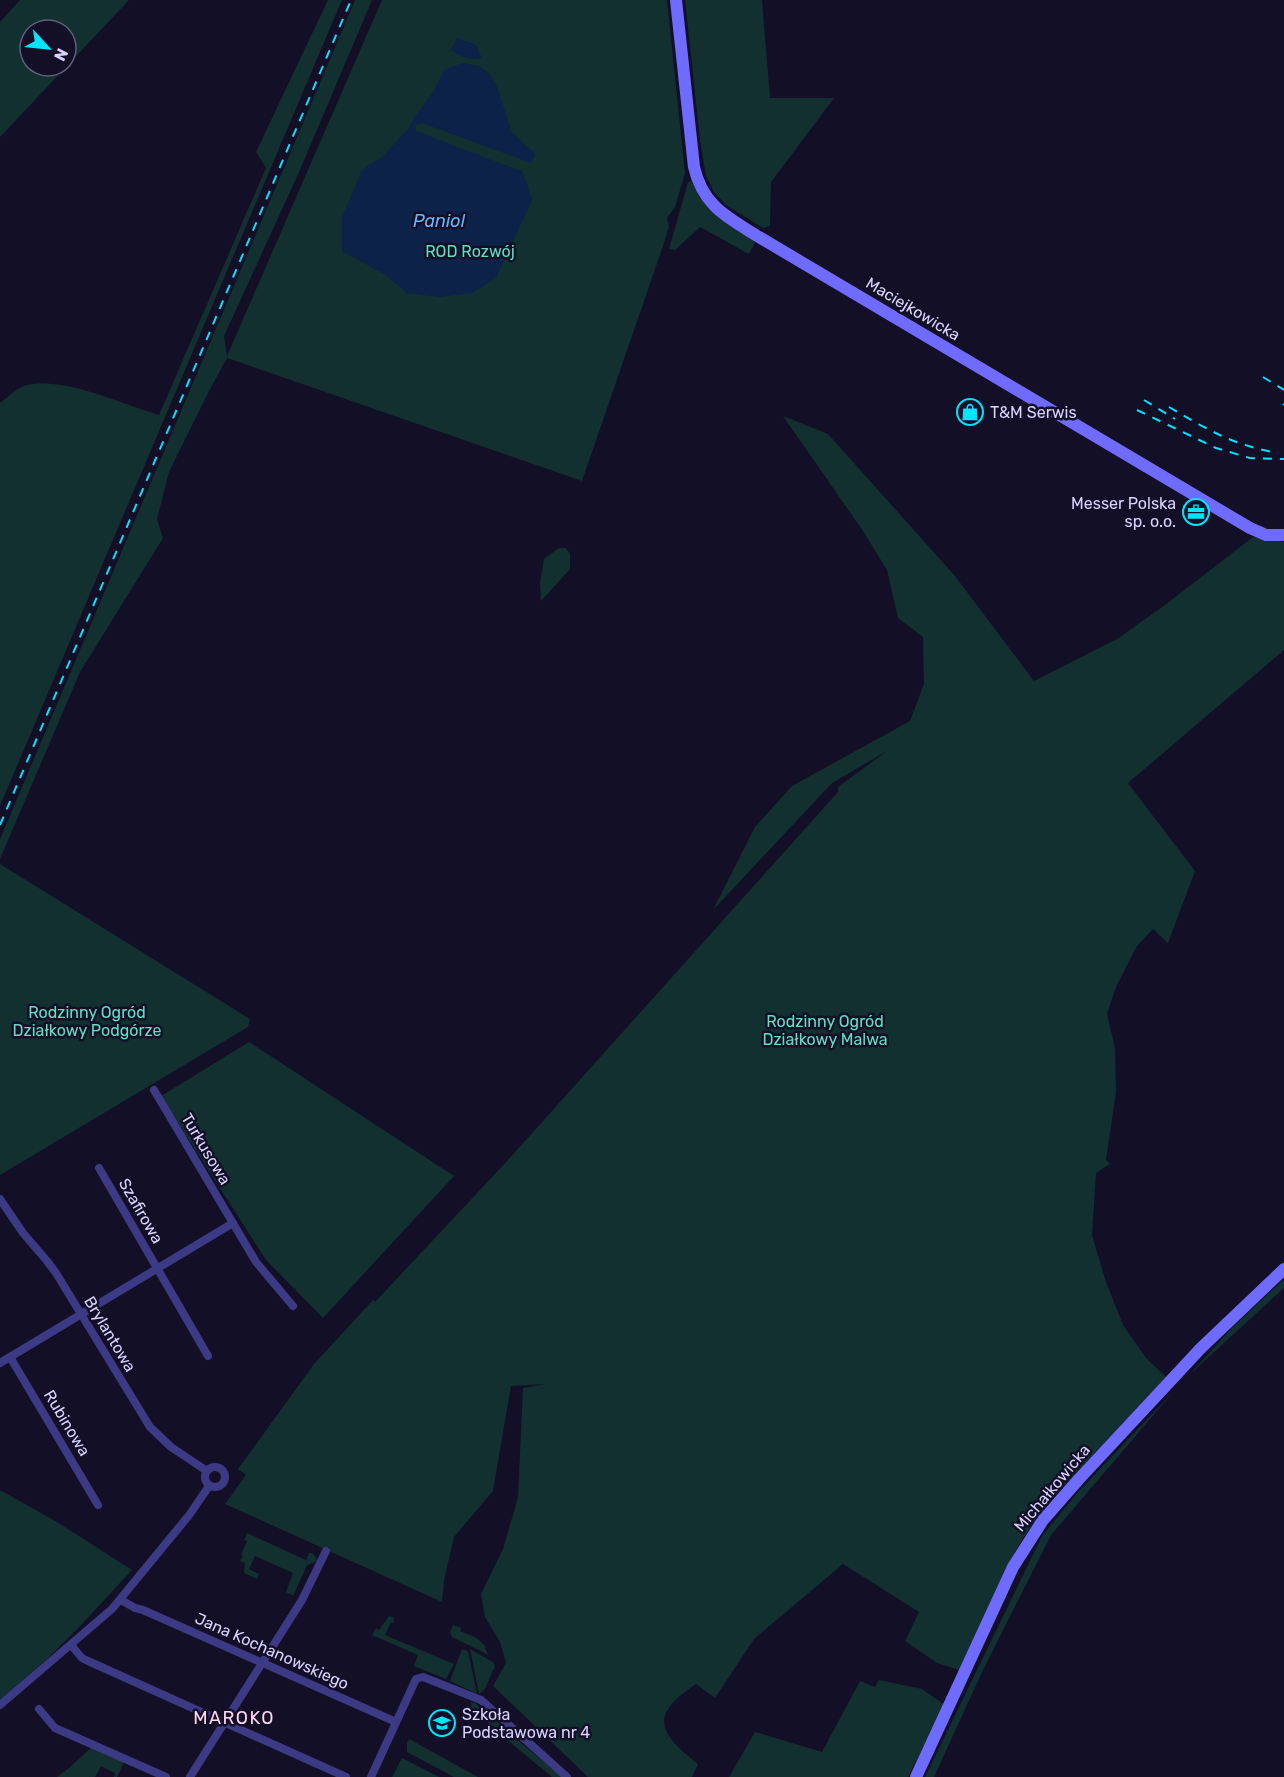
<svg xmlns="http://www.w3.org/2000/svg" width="1284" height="1777" font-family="Rubik,sans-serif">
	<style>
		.green { fill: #12302f; fill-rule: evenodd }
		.water { fill: #0c2248 }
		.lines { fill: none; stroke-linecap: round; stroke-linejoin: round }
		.street { stroke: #3d3a85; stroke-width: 8 }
		.secondary { stroke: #6f6bff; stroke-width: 12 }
		.rail { stroke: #00e5ff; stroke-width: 2; stroke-dasharray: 9 8; stroke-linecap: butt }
		.labels { text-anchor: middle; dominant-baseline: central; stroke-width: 5; stroke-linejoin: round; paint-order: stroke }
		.park-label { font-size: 16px; fill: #5fe0c0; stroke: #130f26 }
		.street-label { font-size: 16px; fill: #d9d4ff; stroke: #130f26 }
		.poi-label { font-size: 16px; fill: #d9d4ff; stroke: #130f26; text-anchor: start }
		.water-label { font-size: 18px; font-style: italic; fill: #62b6ff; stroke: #130f26 }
		.neighbourhood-label { font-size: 18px; letter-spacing: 1.5px; fill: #ffd6f0; stroke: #130f26 }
	</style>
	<rect width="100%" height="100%" fill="#130f26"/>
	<!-- green -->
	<g class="green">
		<path d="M20 0H129L0 137V22ZM30 30H66V66H30Z"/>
		<path d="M328 0H342L0 806V403C8 397 18 387 27 385 67 377 121 404 159 415L266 168 256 152Z"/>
		<path d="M355 0H372L300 170 224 336 227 356 382 0H667L685 173 675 207 667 218 669 226 663 246 582 481 227 358 208 393 169 472 157 519 163 538 80 672 0 859V839Z"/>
		<path d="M685 0H762L770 98H834L771 182 770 226 763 228 726 205 714 192 706 176 700 140Z"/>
		<path d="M691 181 710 210 756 240 749 254 700 227 675 250 669 249 688 182Z"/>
		<path d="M783 416 828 434 955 576 1034 681 1117 639 1165 605 1253 537 1284 542V650L1128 783 1195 871 1168 943 1153 929 1137 946 1116 987 1107 1014 1115 1048 1116 1092 1106 1160 1110 1164 1096 1173 1092 1235 1106 1282 1123 1325 1146 1358 1166 1377 1049 1502 1023 1538 1003 1574 962 1671 937 1663 905 1641 919 1612 843 1564 754 1639 715 1698 696 1684C648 1716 659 1733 698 1764L692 1777H588L493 1686 506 1663 500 1642 485 1617 481 1594 503 1549 518 1497 523 1388 546 1384 511 1386 493 1491 454 1537 444 1580 442 1602 225 1504 246 1475 238 1469 314 1364 373 1300 375 1302 508 1160 838 792V787L887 751 832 783 713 910 755 827 792 786 910 721 924 684 923 637 898 618 887 570 863 531Z"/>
		<path d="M559 548H566L570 554V569L541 601 540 582 544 559Z"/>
		<path d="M0 864 250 1019 248 1027 0 1175Z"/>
		<path d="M249 1042 454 1176 323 1318 266 1260 161 1096Z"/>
		<path d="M1284 1279V1288L1189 1375 1233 1327Z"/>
		<path d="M1174 1391 1051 1535 983 1670 934 1777H925L1042 1536 1078 1492Z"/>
		<path d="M0 1490 57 1522 132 1570 82 1624 49 1657 0 1700Z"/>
		<path d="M247 1533 306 1560 309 1553H312L316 1557 317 1561 307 1565 293 1596 286 1592 293 1573 255 1556 249 1569 259 1574 257 1579 244 1573 245 1563 240 1561 243 1556 241 1555 247 1541 244 1540Z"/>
		<path d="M389 1616 394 1618V1623L391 1622 385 1635 454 1664 446 1679 414 1666 418 1655 372 1635 376 1628 379 1630Z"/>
		<path d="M453 1625 461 1628 460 1631 477 1638 486 1647 485 1649 489 1655 452 1637 450 1632Z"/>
		<path d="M462 1649 468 1651 477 1694 450 1681Z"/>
		<path d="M470 1649 493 1662 495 1666 485 1689 479 1694Z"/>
		<path d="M879 1680 922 1689 945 1705 908 1777H729L755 1732 822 1752 860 1681 875 1687Z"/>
		<path d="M471 1702 475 1703 501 1725 502 1734 471 1708Z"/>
		<path d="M510 1736 514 1737 562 1777H552L505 1738Z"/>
		<path d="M409 1739 478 1777H454L407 1752V1743Z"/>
		<path d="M91 1748 124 1762 117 1777H114L115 1773 101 1766 95 1777H57L69 1768Z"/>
		<path d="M402 1758 406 1760 439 1777H392Z"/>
	</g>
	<!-- water -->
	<g class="water">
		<path d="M457 38 476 45 482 58C470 61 462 57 451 50Z"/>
		<path d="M463 63 479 66 490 74 497 86 511 131 535 154 531 163 422 123 416 125V131L523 172 532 200 496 278 472 293 440 297 407 293 384 274 342 251V217L362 170 382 157 408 129 414 118 433 92 445 69Z"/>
	</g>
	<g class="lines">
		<!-- street -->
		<g class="street">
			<path d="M154 1090 256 1262 293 1306"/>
			<path d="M99 1168 208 1356"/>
			<path d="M0 1199 23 1233 47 1261 56 1273 150 1427 171 1447 207 1471"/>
			<path d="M10 1357 98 1505"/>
			<path d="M0 1363 233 1223"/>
			<circle cx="215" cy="1477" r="10"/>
			<path d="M121 1600 135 1608 143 1610 396 1722"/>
			<path d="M71 1645 82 1658 88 1661 346 1777"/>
			<path d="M0 1705 112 1609 190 1514 209 1486"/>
			<path d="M39 1709 55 1728 166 1777"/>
			<path d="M190 1777 302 1600 326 1551"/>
			<path d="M371 1777 416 1679 423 1677 481 1700 567 1777"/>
		</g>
		<!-- secondary -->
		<g class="secondary">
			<path d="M676 0 694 167C703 206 727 217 759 237L1250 528 1266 535H1284"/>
			<path d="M916 1777 1013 1567 1043 1520 1079 1479 1201 1348 1284 1269"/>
		</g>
		<!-- rail -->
		<g class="rail">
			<path d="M1263 377 1284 390"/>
			<path d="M1144 400 1175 419"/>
			<path d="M1283 404 1284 405"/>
			<path d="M1169 407C1208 430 1233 445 1278 453"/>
			<path d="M1137 410 1216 448 1250 458 1284 459"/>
			<path d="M0 825 351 0"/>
		</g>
	</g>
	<!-- icons -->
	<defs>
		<symbol id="shop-ring" viewBox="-11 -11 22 22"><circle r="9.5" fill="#130f26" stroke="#00e5ff" stroke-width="1.5"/><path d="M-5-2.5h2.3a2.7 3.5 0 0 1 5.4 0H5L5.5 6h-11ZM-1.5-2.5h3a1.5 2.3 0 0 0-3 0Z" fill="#00e5ff"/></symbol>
		<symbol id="office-ring" viewBox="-11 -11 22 22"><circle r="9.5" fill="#130f26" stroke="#00e5ff" stroke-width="1.5"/><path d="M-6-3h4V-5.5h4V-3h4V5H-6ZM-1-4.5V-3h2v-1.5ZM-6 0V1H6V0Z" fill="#00e5ff"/></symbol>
		<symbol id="school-ring" viewBox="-11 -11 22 22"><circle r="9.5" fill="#130f26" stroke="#00e5ff" stroke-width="1.5"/><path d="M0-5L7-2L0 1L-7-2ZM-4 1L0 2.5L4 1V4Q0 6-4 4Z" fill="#00e5ff"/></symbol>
	</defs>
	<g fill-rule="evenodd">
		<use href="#shop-ring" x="955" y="397" width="30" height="30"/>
		<use href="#office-ring" x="1181" y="497" width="30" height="30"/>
		<use href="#school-ring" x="427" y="1708" width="30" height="30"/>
	</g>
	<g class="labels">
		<!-- park labels -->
		<g class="park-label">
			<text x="470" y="251">ROD Rozwój</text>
			<text x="87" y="1012">Rodzinny Ogród<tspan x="87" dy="18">Działkowy Podgórze</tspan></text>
			<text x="825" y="1021">Rodzinny Ogród<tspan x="825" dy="18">Działkowy Malwa</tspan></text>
		</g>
		<!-- street labels -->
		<g class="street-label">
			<text transform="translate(913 309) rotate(31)">Maciejkowicka</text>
			<text transform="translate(206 1149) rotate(59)">Turkusowa</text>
			<text transform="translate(141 1211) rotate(60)">Szafirowa</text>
			<text transform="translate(110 1334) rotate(59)">Brylantowa</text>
			<text transform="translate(67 1423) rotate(59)">Rubinowa</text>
			<text transform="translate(1052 1488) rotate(-50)">Michałkowicka</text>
			<text transform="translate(272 1651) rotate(24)">Jana Kochanowskiego</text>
		</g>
		<!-- poi labels -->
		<g class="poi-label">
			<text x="990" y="412">T&amp;M Serwis</text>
			<text x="1176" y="503" text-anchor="end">Messer Polska<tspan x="1176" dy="18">sp. o.o.</tspan></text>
			<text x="462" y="1714">Szkoła<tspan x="462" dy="18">Podstawowa nr 4</tspan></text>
		</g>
		<!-- water labels -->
		<g class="water-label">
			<text x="439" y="221">Paniol</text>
		</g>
		<!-- neighbourhood labels -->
		<g class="neighbourhood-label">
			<text x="234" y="1718">MAROKO</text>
		</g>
	</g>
	<!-- north arrow -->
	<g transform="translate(48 48) rotate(117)"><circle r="28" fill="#130f26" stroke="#625e7d" stroke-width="1.5"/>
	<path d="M0-4.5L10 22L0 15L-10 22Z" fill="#00e5ff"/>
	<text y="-9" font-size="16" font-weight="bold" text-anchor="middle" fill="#d9d4ff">N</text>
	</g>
</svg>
